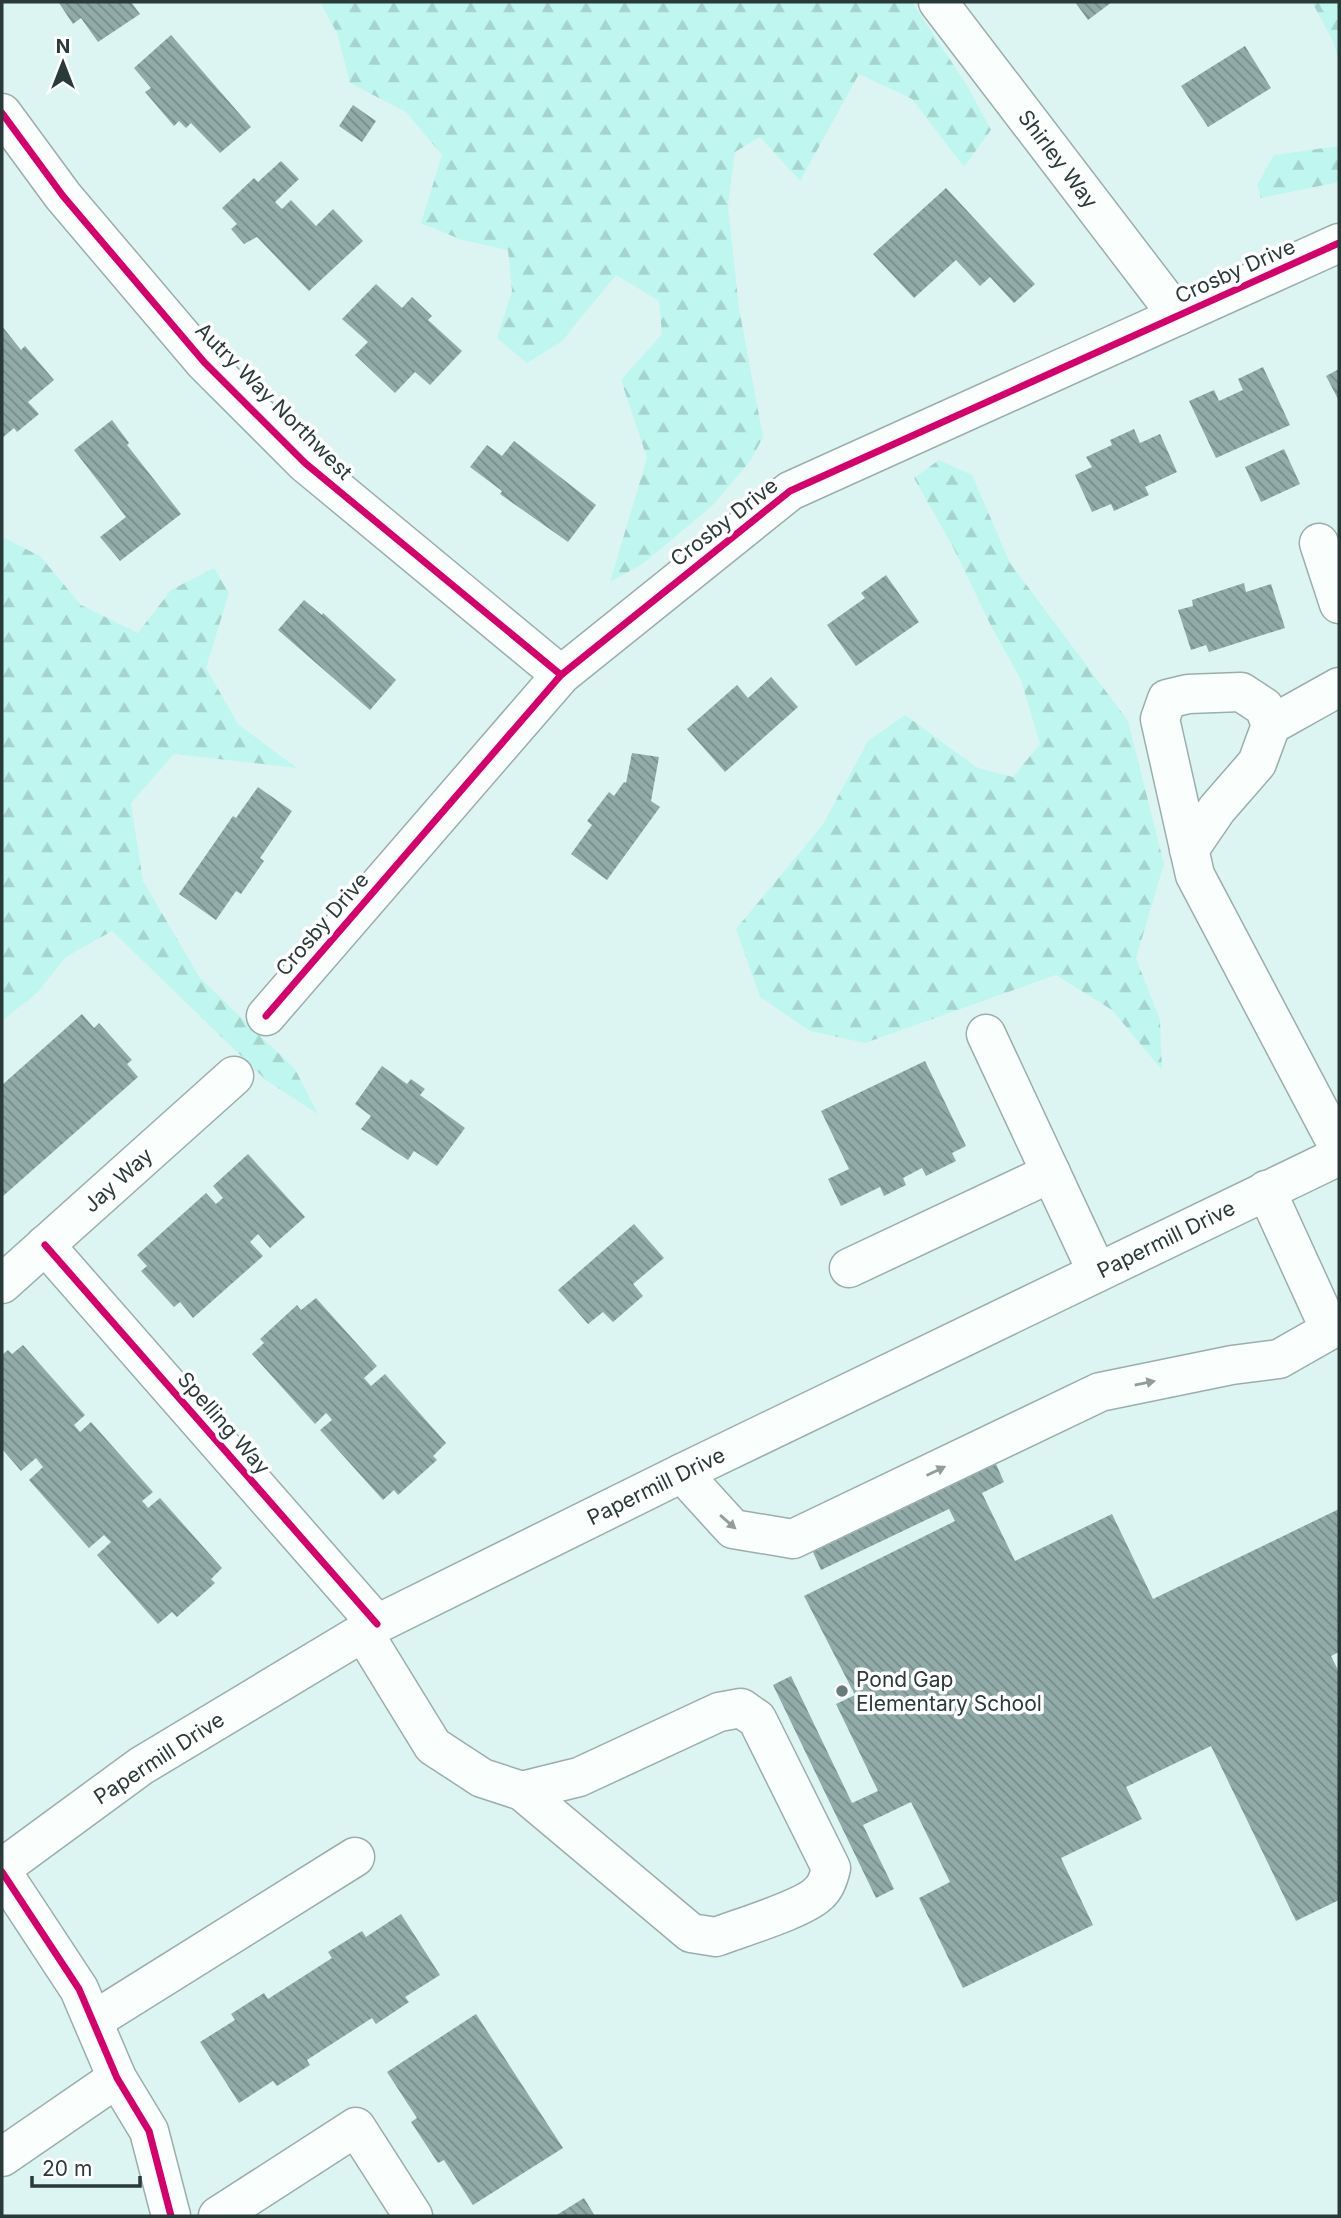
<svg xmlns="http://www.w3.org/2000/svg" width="1341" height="2218" font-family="Inter,sans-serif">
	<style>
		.forest { fill: url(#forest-firs) }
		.building { fill: url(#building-back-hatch) }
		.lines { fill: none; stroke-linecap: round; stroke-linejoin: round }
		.minor-casing { stroke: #9baeac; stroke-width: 41 }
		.major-casing { stroke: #9baeac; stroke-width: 41 }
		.minor { stroke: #fafefd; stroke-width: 38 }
		.major { stroke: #fafefd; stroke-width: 38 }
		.cycleway-casing { stroke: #fff; stroke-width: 11 }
		.cycleway { stroke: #d6006c; stroke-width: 7 }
		.oneway { fill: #929c9a }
		.poi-dot { fill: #687b79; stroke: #fff; stroke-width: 2.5 }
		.labels { text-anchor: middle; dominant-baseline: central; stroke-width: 7; stroke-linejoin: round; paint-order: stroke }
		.street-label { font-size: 21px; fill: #293a38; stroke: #fff }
		.poi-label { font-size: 21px; fill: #293a38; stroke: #fff; text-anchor: start }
	</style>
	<defs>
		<pattern id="forest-firs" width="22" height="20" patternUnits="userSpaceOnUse" patternTransform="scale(1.75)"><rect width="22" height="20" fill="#c0f6f0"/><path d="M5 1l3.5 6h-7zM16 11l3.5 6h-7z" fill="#a5d4cf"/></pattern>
		<pattern id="building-back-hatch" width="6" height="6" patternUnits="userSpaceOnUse" patternTransform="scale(1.75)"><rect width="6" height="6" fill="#91aba8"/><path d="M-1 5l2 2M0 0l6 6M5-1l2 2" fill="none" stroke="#768c8a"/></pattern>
	</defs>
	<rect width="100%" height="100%" fill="#ddf5f2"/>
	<!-- forest -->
	<g class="forest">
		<path d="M320 2H912L968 87 991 130 964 167 912 99 859 74 800 181 760 137 735 152 728 206 739 308 763 437 751 460 713 505 644 563 610 582 647 458 621 380 662 334 659 301 616 275 561 342 527 363 497 338 512 291 508 250 462 240 421 223 442 155 406 112 350 83 337 33Z"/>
		<path d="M1312 2H1339V61L1333 41Z"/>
		<path d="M1339 146V182L1261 198 1257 185 1274 155Z"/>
		<path d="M939 460 972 475 1010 563 1128 721 1164 864 1136 958 1160 1020 1162 1070 1112 1010 1056 975 865 1043 810 1031 760 997 736 929 822 826 868 741 905 715 978 768 1013 777 1040 744 1021 680 991 626 953 547 914 478Z"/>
		<path d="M2 537 40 556 81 605 138 633 171 590 214 568 229 593 206 668 238 724 297 768 174 754 131 803 143 881 200 978 295 1069 318 1114 267 1081 112 931 66 957 38 992 2 1021Z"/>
	</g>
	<!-- building -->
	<g class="building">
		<path d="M61 2H131L140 14 98 42 81 18 73 24 59 3Z"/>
		<path d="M1075 2H1112L1088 20Z"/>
		<path d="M171 35 251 127 220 153 191 123 186 128 179 121 174 126 145 92 151 88 134 68Z"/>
		<path d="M1245 46 1271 88 1208 127 1181 86Z"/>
		<path d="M353 105 376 121 362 142 339 126Z"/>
		<path d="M281 161 299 179 275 202 282 209 291 200 316 226 333 209 363 241 309 291 257 237 244 244 231 229 237 224 222 208 254 178 258 182Z"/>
		<path d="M946 188 1035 284 1014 303 990 277 980 286 956 260 914 298 873 254Z"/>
		<path d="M376 284 402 308 412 297 432 316 428 320 462 351 430 385 415 372 395 393 355 355 368 342 342 319Z"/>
		<path d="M2 326 21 350 25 346 54 380 28 402 39 414 17 432 14 428 2 438Z"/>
		<path d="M1263 367 1290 425 1216 458 1189 401 1214 390 1219 401 1243 390 1238 379Z"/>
		<path d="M1339 369V401L1326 376Z"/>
		<path d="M112 420 129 443 127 445 181 514 120 561 100 537 126 517 74 450Z"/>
		<path d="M1134 429 1140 443 1160 434 1177 472 1145 487 1149 495 1114 511 1111 504 1092 512 1075 475 1092 467 1086 457 1112 445 1110 440Z"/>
		<path d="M514 441 596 505 568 542 500 494 502 491 470 467 487 445 502 456Z"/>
		<path d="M1284 449 1300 484 1261 502 1245 467Z"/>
		<path d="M886 575 919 622 856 666 827 625 865 598 861 593Z"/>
		<path d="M1244 583 1246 592 1271 584 1285 628 1209 652 1206 645 1191 650 1178 610 1193 606 1192 600Z"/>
		<path d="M304 600 322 615 323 613 396 680 370 710 278 630Z"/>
		<path d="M771 677 798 707 725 772 687 729 737 685 748 698Z"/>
		<path d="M632 753 659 757 651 801 660 807 607 880 571 854 592 825 587 821 609 792 614 796 624 782 626 783Z"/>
		<path d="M258 787 292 811 260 858 264 861 241 894 236 891 216 920 179 894 233 816 236 818Z"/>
		<path d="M82 1014 94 1028 99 1023 132 1060 127 1064 138 1077 2 1197V1085Z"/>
		<path d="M925 1061 966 1146 952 1153 956 1161 926 1176 922 1168 903 1178 906 1185 884 1196 880 1187 841 1206 828 1179 849 1169 821 1111Z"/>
		<path d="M382 1066 407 1084 411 1079 425 1089 420 1095 465 1128 437 1166 414 1151 408 1160 361 1129 371 1116 355 1104Z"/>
		<path d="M248 1154 305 1217 270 1248 258 1234 250 1242 263 1256 193 1318 180 1302 174 1307 141 1271 147 1266 137 1255 206 1193 216 1204 223 1198 213 1186Z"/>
		<path d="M634 1224 664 1258 633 1284 643 1296 613 1322 603 1312 588 1324 558 1290Z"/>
		<path d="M316 1298 377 1366 364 1378 371 1386 385 1374 446 1443 433 1456 437 1460 398 1495 394 1490 383 1500 320 1430 332 1420 329 1416 326 1413 315 1424 252 1354 264 1343 260 1339 297 1305 301 1310Z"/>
		<path d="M23 1345 85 1415 74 1425 80 1432 91 1422 153 1492 142 1501 145 1504 148 1508 160 1498 222 1568 211 1579 215 1583 177 1617 172 1612 158 1624 97 1555 111 1542 104 1535 89 1548 29 1480 43 1467 39 1462 36 1458 21 1471 2 1449V1355L8 1350 12 1354Z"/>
		<path d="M996 1464 1004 1482 982 1493 1015 1561 1112 1514 1153 1599 1339 1509V1652L1331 1656 1339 1672V1900L1296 1921 1211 1746 1126 1787 1142 1819 1061 1858 1093 1925 963 1988 919 1898 950 1882 911 1802 863 1825 894 1889 876 1898 773 1685 791 1676 852 1803 878 1791 836 1704 855 1695 804 1596 955 1521 949 1509 821 1570 813 1552Z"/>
		<path d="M401 1914 440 1975 405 1997 409 2002 376 2024 372 2018 307 2060 310 2065 277 2086 273 2081 239 2103 200 2042 235 2020 231 2014 264 1993 268 1999 332 1958 328 1952 362 1931 366 1937Z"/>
		<path d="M476 2014 563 2148 473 2205 444 2160 438 2163 411 2122 417 2118 387 2072Z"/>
		<path d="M584 2198 595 2216H555Z"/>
	</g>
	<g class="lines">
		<defs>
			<g id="minor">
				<path d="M938 2 1178 316"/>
				<path d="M2 113 63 196 204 362 305 463 561 675"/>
				<path d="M1319 543 1339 604"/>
				<path d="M1271 725 1339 687"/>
				<path d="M1189 850 1217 809 1257 763 1271 725 1264 707 1241 692 1188 694 1167 699 1160 719 1195 875 1339 1148"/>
				<path d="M266 1016 561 675 790 491 1339 243"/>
				<path d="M986 1034 1097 1272"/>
				<path d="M1266 1190 1330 1330 1339 1325"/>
				<path d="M45 1245 377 1624"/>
				<path d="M849 1268 1051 1173"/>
				<path d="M2 1284 234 1076"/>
				<path d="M682 1473 733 1529 793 1539 1100 1392 1232 1365 1279 1359 1330 1330"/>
				<path d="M363 1632 433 1746 482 1778 522 1791 579 1777 719 1712 741 1708 757 1719 831 1868C829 1877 826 1887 819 1893 804 1909 739 1928 716 1937L691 1933 522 1791"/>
				<path d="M2 1872 79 1989 117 2078 149 2131 171 2216"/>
				<path d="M93 2021 355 1857"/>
				<path d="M2 2157 117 2078"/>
				<path d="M218 2216 356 2127 413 2216"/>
			</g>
			<path id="major" d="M2 1868 141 1766 377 1624 682 1473 1339 1156"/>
		</defs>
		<!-- minor casing -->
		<use href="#minor" class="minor-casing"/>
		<!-- major casing -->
		<use href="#major" class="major-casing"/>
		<!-- minor -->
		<use href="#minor" class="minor"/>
		<!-- major -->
		<use href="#major" class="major"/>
		<defs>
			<g id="cycleway">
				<path d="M2 113 63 196 204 362 305 463 561 675"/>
				<path d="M266 1016 561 675 790 491 1339 243"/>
				<path d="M45 1245 377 1624"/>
				<path d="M2 1872 79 1989 117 2078 149 2131 171 2216"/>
			</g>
		</defs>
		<!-- cycleway casing -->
		<use href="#cycleway" class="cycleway-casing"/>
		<!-- cycleway -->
		<use href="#cycleway" class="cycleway"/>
	</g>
	<!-- one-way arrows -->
	<defs><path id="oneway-solid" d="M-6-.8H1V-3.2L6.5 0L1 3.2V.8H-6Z" transform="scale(1.75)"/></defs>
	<g class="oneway">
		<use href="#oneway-solid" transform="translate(1145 1383) rotate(-12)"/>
		<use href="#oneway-solid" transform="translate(936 1471) rotate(-26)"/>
		<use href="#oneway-solid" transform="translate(728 1522) rotate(41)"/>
	</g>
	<!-- markers -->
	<circle class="poi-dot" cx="842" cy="1691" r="7"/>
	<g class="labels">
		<!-- street labels -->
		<g class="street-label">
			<text transform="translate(1058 159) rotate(53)">Shirley Way</text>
			<text transform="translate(1235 271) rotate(-24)">Crosby Drive</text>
			<text transform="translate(274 401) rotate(45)">Autry Way Northwest</text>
			<text transform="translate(724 522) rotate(-38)">Crosby Drive</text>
			<text transform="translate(322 924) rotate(-49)">Crosby Drive</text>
			<text transform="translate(118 1180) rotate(-42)">Jay Way</text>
			<text transform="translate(1166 1239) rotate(-26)">Papermill Drive</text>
			<text transform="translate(224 1423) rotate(49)">Spelling Way</text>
			<text transform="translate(656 1486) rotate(-26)">Papermill Drive</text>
			<text transform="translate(159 1758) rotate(-33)">Papermill Drive</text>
		</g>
		<!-- poi labels -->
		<g class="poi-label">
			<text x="856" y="1679">Pond Gap<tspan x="856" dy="24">Elementary School</tspan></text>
		</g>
	</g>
	<!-- border -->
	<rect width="1341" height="2218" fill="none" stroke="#293a38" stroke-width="7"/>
	<!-- north arrow -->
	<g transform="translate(63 63)" stroke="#ffffff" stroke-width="5" paint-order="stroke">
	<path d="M0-5L12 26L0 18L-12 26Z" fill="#293a38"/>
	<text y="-10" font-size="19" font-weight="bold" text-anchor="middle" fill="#293a38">N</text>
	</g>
	<!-- scale -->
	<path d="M32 2176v10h108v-10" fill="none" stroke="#293a38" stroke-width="3.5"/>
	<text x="42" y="2176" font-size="21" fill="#293a38" stroke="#ffffff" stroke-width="5" paint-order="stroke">20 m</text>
</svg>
